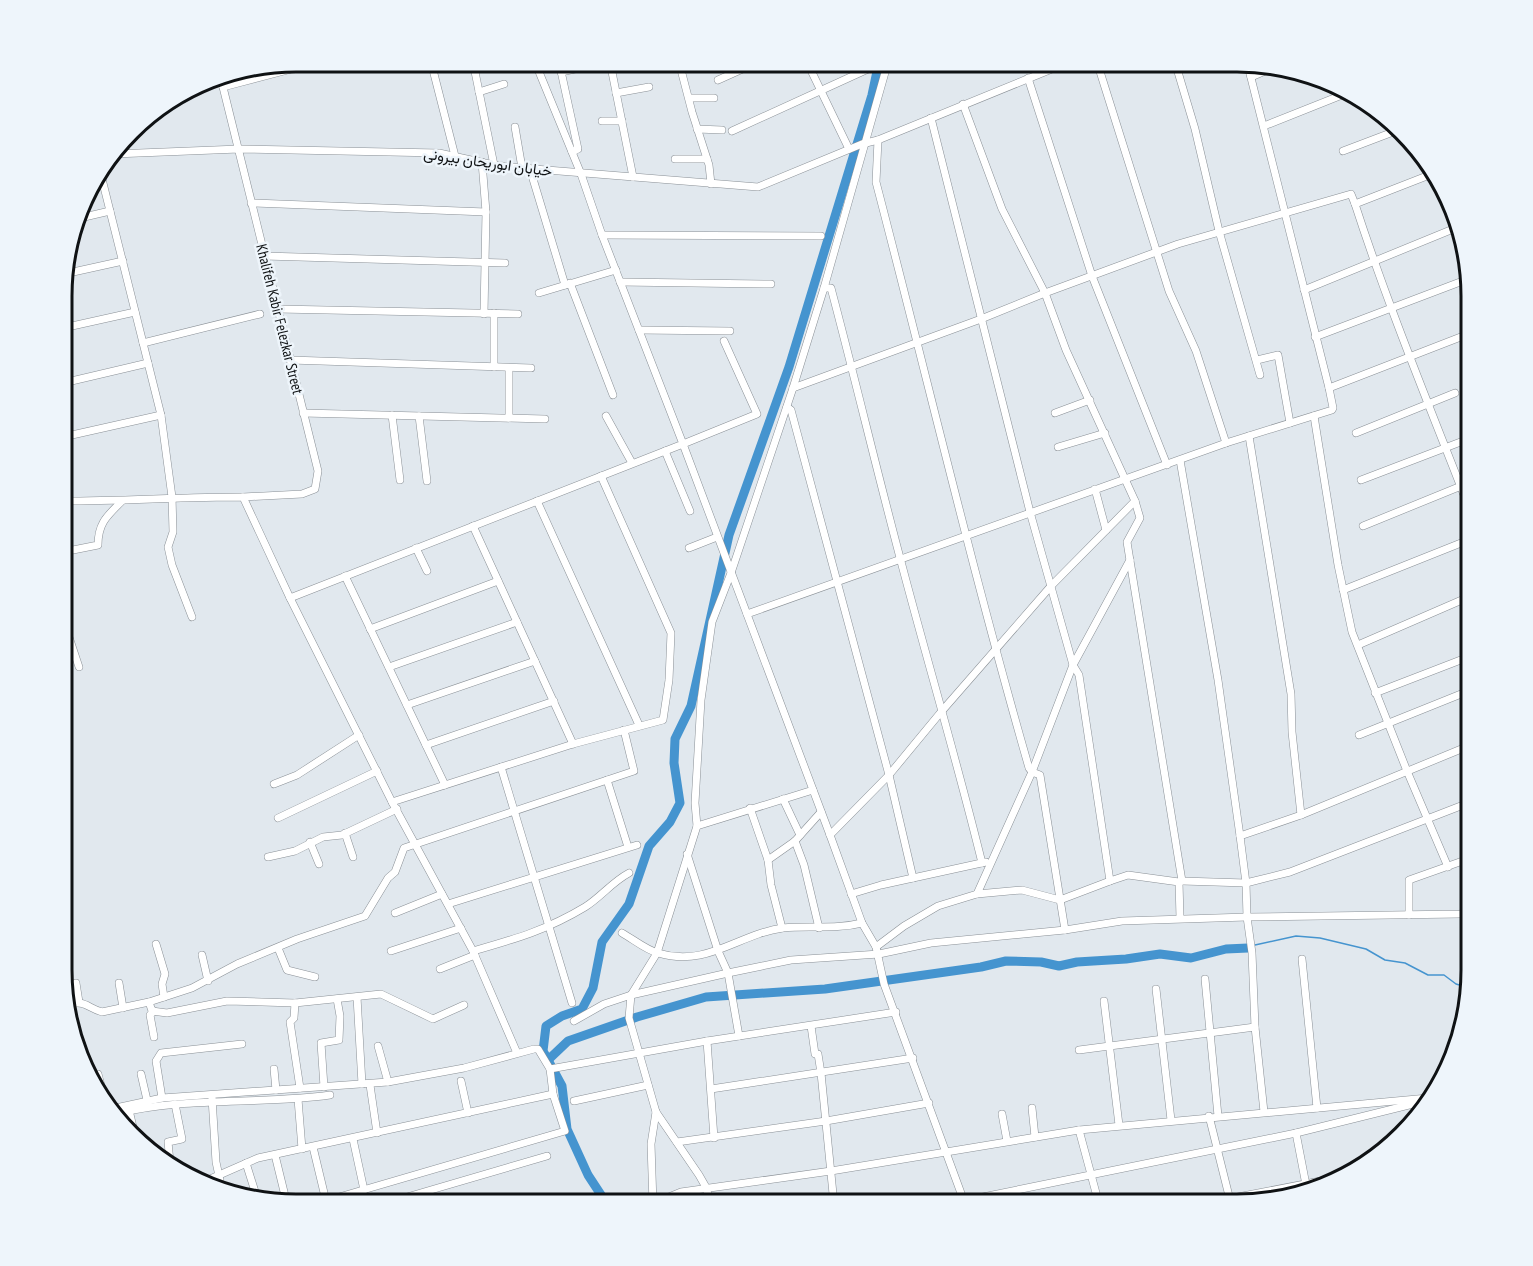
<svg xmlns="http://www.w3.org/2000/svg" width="1533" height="1266" font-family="'PT Sans Narrow',Vazirmatn,sans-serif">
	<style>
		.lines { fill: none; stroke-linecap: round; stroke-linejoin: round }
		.stream { stroke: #4594cf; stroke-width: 1.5 }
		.river { stroke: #4594cf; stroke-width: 9 }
		.minor-casing { stroke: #8a9096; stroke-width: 8 }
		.minor { stroke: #fff; stroke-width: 7 }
		.labels { text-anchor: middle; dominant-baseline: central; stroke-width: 5; stroke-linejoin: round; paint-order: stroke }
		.street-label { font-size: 15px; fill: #0f1214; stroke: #eef5fb }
		.rim { fill: none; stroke: #0f1214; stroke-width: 3 }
	</style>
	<rect width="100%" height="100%" fill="#e1e8ee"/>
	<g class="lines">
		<!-- stream -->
		<path class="stream" d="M1255 945 1296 936 1320 938 1366 949 1385 960 1405 963 1428 975H1444L1456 984 1470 988"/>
		<!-- river -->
		<g class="river">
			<path d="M548 1060 568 1041 637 1017 706 997 825 989 981 967 1006 961 1041 962 1059 966 1077 962 1126 959 1160 954 1191 958 1226 949 1248 948"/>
			<path d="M607 1204 588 1175 567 1129 562 1086 543 1051 546 1026 562 1016 582 1009 593 988 602 942 629 904 649 846 670 822 680 803 674 763 675 739 691 706 729 535 789 367 872 95 879 62"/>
		</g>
		<defs>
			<g id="minor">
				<path d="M431 62 455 156"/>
				<path d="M473 62 494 165"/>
				<path d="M559 62 578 149 572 152"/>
				<path d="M610 62 633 177"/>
				<path d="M679 62 692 112 709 165 711 184"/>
				<path d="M807 62 849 149"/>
				<path d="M1097 62 1169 291 1196 351 1226 443"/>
				<path d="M1175 62 1195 129 1219 231 1260 375"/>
				<path d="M1247 62 1329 388"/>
				<path d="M561 72 594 65"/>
				<path d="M220 75 318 471 315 489 302 494 243 497"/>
				<path d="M1251 77 1275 67"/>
				<path d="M1028 78 1092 276 1167 465"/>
				<path d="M718 80 758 62"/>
				<path d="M223 87 318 62"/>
				<path d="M479 92 504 84"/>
				<path d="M616 93 649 87"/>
				<path d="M690 98H714"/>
				<path d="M963 104 1002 209 1045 293 1066 350 1135 501 1140 518 1127 542 1182 881 1179 882 1180 918"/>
				<path d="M931 118 1030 512 1073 665 1079 675 1110 881 1128 875 1179 882"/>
				<path d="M602 121H622"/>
				<path d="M1264 126 1347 93"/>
				<path d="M515 127 522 168"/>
				<path d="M697 129 722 130"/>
				<path d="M732 131 868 69"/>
				<path d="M878 140 876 182C927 377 973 574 1029 768L1032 772 1040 775 1065 930"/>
				<path d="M1343 151 1401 129"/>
				<path d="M114 154 239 149 439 153 494 165 522 168 758 187 862 144 878 140 1069 62"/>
				<path d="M675 159H707"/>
				<path d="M482 162 486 212 484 314"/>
				<path d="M530 169 565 285"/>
				<path d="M100 171 161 415 172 497 173 532 168 547 172 565 192 617"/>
				<path d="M251 203 486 212"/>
				<path d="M1355 204C1389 309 1431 410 1471 513"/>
				<path d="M80 218 110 211"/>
				<path d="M602 235 821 236"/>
				<path d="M264 256 505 263"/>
				<path d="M64 274 123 261"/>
				<path d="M620 282 771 284"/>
				<path d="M570 283 613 395"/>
				<path d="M824 288H831C856 382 878 476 903 569 929 667 958 765 982 863"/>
				<path d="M1304 290 1458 227"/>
				<path d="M539 293 616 270"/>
				<path d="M278 309 518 314"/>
				<path d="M63 328 135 312"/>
				<path d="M639 330 730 331"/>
				<path d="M1315 337 1468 279"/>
				<path d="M724 341 757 414 683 444 830 835 862 923 876 947 884 984 965 1204"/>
				<path d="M143 343 260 314"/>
				<path d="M290 360 531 368"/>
				<path d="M1257 360 1278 355 1290 423"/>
				<path d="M494 367V313"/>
				<path d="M509 368V418"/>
				<path d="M63 383 148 363"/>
				<path d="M793 388 981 319 1045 293 1178 244 1351 194 1355 204 1432 174"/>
				<path d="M787 407 791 410 889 775 913 878"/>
				<path d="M303 413 545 419"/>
				<path d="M1055 413 1090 400"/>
				<path d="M392 415 400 480"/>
				<path d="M419 416 427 481"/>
				<path d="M606 416 632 463"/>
				<path d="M1314 416 1338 565 1352 632 1407 771 1448 867"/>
				<path d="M1356 433 1455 393"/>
				<path d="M1249 436 1291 694 1292 732 1301 815"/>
				<path d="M63 437 161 415"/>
				<path d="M1058 447 1105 433"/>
				<path d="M665 451 690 511"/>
				<path d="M1180 460 1218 680 1240 836 1246 883 1247 917 1252 953 1255 1027 1264 1112"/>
				<path d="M1361 480 1471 438"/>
				<path d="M1095 489 1106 530"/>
				<path d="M63 501C123 501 183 497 243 497L290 598 392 802 473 951 517 1053"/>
				<path d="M537 501 639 725"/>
				<path d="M473 526 573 744"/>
				<path d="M1363 526 1471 482"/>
				<path d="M416 548 427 571"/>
				<path d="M689 548 717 537"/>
				<path d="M63 552 98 545C98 523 107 516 122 501"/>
				<path d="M345 576 445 785"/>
				<path d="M1343 590 1471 539"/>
				<path d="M290 598 683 444 602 235 581 174 535 62"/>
				<path d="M63 604 69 637 79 667"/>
				<path d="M747 614 1226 443 1332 410 1333 408 1329 388 1471 333"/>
				<path d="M370 629 498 581"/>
				<path d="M1358 645 1471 596"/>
				<path d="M389 667 517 622"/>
				<path d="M1375 693 1471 656"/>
				<path d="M407 705 535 661"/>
				<path d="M1359 735 1471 690"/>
				<path d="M426 745 554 701"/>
				<path d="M501 767 572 1003"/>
				<path d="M607 780 628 847"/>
				<path d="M274 784 297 775 359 735"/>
				<path d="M783 799 800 835"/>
				<path d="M392 802 573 744 663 720 669 680 671 633 601 476"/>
				<path d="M750 808 768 860 771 885 782 928"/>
				<path d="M278 818 377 771"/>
				<path d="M697 826 813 790"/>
				<path d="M345 833 353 857"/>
				<path d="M830 835 889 775 941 712 1051 586 1135 501"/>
				<path d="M1240 836 1301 815 1471 745"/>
				<path d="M795 841 804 865 819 928"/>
				<path d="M310 842 319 864"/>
				<path d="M687 854 718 951 728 973 739 1036"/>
				<path d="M268 857 295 851 323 837 342 835 397 809"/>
				<path d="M768 860 795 841 821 812"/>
				<path d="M1182 881 1246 883 1290 872 1471 802"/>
				<path d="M851 894 881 885 986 862"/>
				<path d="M977 894 1022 890 1060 900 1110 881"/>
				<path d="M448 904 637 845"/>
				<path d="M395 913 442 894"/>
				<path d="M1409 915V880L1471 858"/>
				<path d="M622 933C633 939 646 950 658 953 707 968 738 934 783 928 810 925 834 930 862 923"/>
				<path d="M156 944 165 974 162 984 164 997"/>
				<path d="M876 947 904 926 938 906 977 894 1032 772 1073 665 1130 560"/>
				<path d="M278 948 287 970 315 977"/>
				<path d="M391 951 461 928"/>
				<path d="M473 951C515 939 547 930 585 907 601 897 612 882 629 873"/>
				<path d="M202 955 208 981"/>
				<path d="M1302 959 1317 1108"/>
				<path d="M440 969 475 955"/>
				<path d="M1205 979 1218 1116"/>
				<path d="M76 983 79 1002"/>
				<path d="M119 983 123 1008"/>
				<path d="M1156 989 1171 1120"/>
				<path d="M357 997 362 1084"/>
				<path d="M1104 1001 1119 1125"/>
				<path d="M149 1002 152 1011 167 1013 227 1001 295 1003 381 994 433 1019 464 1005"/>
				<path d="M295 1003 294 1018 290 1022 300 1088"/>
				<path d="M67 1005C85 999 87 1008 102 1012L149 1002 192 988 237 964 297 939 365 916 388 878 395 872 404 848 634 771 624 730"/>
				<path d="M574 1021 604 1004 631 995 728 973 791 960 879 954 931 943 1065 930 1122 921 1247 917 1460 914 1471 910"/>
				<path d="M811 1026 815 1054H818L821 1073 834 1204"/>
				<path d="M154 1037 150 1015 154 1011"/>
				<path d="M707 1041 714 1138"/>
				<path d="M378 1046 388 1082"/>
				<path d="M1079 1050 1255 1027"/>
				<path d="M274 1069 276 1090"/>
				<path d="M98 1074 105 1100"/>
				<path d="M141 1074 147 1100"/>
				<path d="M461 1081 468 1113"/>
				<path d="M370 1085 377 1133"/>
				<path d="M324 1087 321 1043 339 1040 340 1016 337 999"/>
				<path d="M711 1089 913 1058"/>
				<path d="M162 1098 156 1061 161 1053 242 1044"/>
				<path d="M212 1098 216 1162 222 1190"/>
				<path d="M298 1099 302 1149"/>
				<path d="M574 1101 648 1085"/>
				<path d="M1032 1108 1035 1137"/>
				<path d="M111 1109 162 1098 388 1082 464 1068 534 1049H538L550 1069"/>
				<path d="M129 1110 136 1140"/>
				<path d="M115 1114C186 1096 259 1105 330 1095"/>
				<path d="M1002 1114 1007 1141"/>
				<path d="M1209 1116 1231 1204"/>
				<path d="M1079 1130 1099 1204"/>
				<path d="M1296 1133 1307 1190"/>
				<path d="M353 1139 364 1190"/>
				<path d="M677 1142 826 1121 929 1103"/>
				<path d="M313 1147 326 1201"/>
				<path d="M275 1155 287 1204"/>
				<path d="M170 1162 168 1142 182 1139 175 1104"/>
				<path d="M246 1163 257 1198"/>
				<path d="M201 1183 258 1158 553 1094"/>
				<path d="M315 1204 565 1131 553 1094 550 1069 707 1041 896 1012"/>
				<path d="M383 1204 547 1156"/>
				<path d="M520 1204 538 1198"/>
				<path d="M652 1204 681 1192 831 1171 1079 1130 1428 1098"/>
				<path d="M653 1204 651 1144 656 1112"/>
				<path d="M709 1204 707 1189 699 1175 656 1112 629 1018 631 995 657 953 697 826 695 803 701 700 712 622 731 573 793 388 824 288 888 62"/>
				<path d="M948 1204 1296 1133 1421 1102"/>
				<path d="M1201 1204 1341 1177"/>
			</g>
		</defs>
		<!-- minor casing -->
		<use href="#minor" class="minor-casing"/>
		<!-- minor -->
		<use href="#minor" class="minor"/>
	</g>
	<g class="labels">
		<!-- street labels -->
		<g class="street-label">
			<text transform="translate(488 162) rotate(8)">خیابان ابوریحان بیرونی</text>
			<text transform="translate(280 319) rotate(76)">Khalifeh Kabir Felezkar Street</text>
		</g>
	</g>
	<!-- crop -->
	<path d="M0 0H1533V1266H0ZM296 72H1237A224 224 0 0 1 1461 296V970A224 224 0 0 1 1237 1194H296A224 224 0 0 1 72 970V296A224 224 0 0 1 296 72Z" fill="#eef5fb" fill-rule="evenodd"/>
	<path class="rim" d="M296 72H1237A224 224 0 0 1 1461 296V970A224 224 0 0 1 1237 1194H296A224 224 0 0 1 72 970V296A224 224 0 0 1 296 72Z"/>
</svg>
